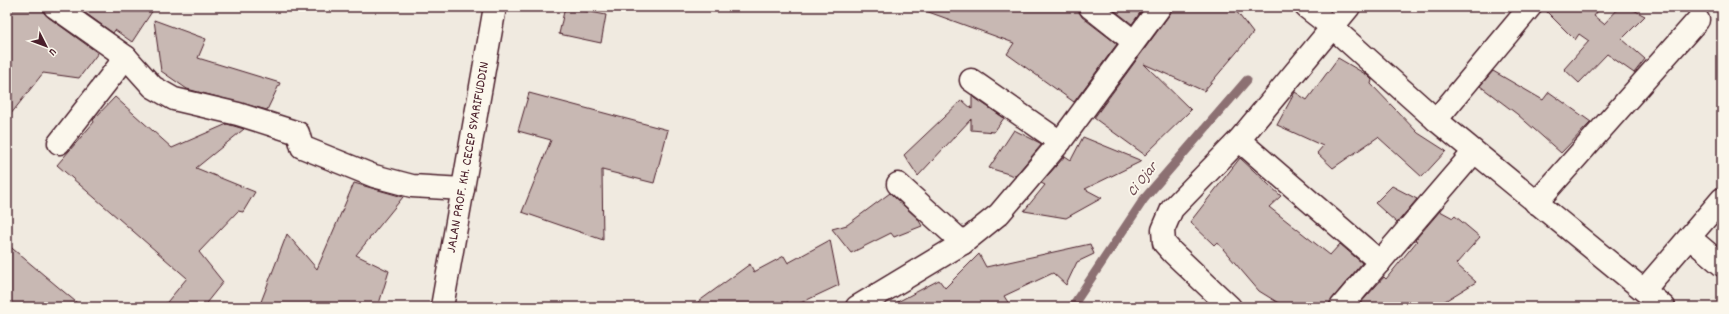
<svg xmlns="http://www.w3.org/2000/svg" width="1729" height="314" font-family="Dekko,sans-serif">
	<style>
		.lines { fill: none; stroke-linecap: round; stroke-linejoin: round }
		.stream { stroke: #8c6f72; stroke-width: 9 }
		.building { fill: #c8b8b3; stroke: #4a1f2b }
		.minor-casing { stroke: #4a1f2b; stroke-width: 25 }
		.secondary-casing { stroke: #4a1f2b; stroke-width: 25 }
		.minor { stroke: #fbf7ec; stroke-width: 22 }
		.secondary { stroke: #fbf7ec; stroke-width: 22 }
		.labels { text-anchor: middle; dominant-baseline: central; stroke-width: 3.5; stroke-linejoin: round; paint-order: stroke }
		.street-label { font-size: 14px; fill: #4a1f2b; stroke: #fbf7ec }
		.water-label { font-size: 15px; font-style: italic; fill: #704e55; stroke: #fbf7ec }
	</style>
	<rect width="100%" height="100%" fill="#f0eae0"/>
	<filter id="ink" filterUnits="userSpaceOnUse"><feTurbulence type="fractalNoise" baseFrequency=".025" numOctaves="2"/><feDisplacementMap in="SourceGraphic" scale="8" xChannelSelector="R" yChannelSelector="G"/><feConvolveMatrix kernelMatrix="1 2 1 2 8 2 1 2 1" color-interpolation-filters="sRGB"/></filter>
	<g filter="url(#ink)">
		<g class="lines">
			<!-- stream -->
			<path class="stream" d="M1072 307 1144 199 1247 80"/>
		</g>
		<!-- building -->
		<g class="building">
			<path d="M7 7H43L44 13 48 17 98 53 79 78 43 73 7 119Z"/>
			<path d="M77 7H155L132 42 115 30 113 33Z"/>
			<path d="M565 7 606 15 601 43 559 34Z"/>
			<path d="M923 7H1078L1082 17 1117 44 1074 102 1007 54 1014 43 923 10Z"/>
			<path d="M1110 7H1144L1132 24Z"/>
			<path d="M1172 7H1233L1253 33 1204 91 1144 64 1191 110 1145 155 1094 118 1170 14Z"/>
			<path d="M1542 7H1601L1594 16 1604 24 1620 7H1628L1645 16 1622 39 1645 59 1634 73 1607 54 1579 83 1564 69 1589 41 1579 34 1575 40Z"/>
			<path d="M154 20 206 39 198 58 280 83 267 110 187 89 161 71Z"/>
			<path d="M1338 58 1367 75 1372 80 1371 84 1418 133 1446 151 1422 177 1378 137 1333 168 1317 153 1323 146 1277 125 1295 92 1307 100Z"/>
			<path d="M1493 71 1543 100 1549 92 1591 122 1561 153 1517 114 1480 86Z"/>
			<path d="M529 93 668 130 654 183 602 170 603 240 522 212 551 140 518 131Z"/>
			<path d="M972 96 1004 118 994 132 971 130V119L918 176 904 155 962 100 972 109Z"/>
			<path d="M115 97 172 148 227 124 244 129 196 168 255 192 243 212 238 211 199 252 223 282 203 307H163L187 278 57 165 94 122 93 120Z"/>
			<path d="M1014 130 1042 144 1015 176 989 168Z"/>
			<path d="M1083 137 1142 161 1085 189 1102 198 1066 218 1024 211 1045 185 1041 183 1065 156 1071 160Z"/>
			<path d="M1240 158 1281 196 1269 207 1330 255 1340 244 1362 263 1332 299 1329 307H1285L1259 291 1217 242 1214 245 1190 222Z"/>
			<path d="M354 183 403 197 356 255 389 271 378 307H259L287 234 317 269Z"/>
			<path d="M1392 186 1417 199 1397 223 1375 203Z"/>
			<path d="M890 193 918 219 922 226 894 237 891 233 851 253 832 229 847 225Z"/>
			<path d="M1440 211 1453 218 1455 216 1480 237 1456 264 1476 282 1435 307H1357L1384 277 1386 279 1417 241 1415 240Z"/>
			<path d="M830 240 839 285 792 307 788 302 764 307H691L750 264 754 272 784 256 788 263Z"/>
			<path d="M7 244 82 307H7Z"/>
			<path d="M1090 244 1094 254 1077 262 1066 285 1053 273 1004 296 1011 307H888L939 280 945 288 979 254 986 267Z"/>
		</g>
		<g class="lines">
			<defs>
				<g id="minor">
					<path d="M55 7 126 57 153 87 174 99 238 114 298 133 302 147 374 176 412 186 463 189"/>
					<path d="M1090 7 1133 41"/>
					<path d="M1306 7 1333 28 1436 120 1664 307"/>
					<path d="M971 80 1060 142"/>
					<path d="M1436 120 1530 7"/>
					<path d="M1239 140 1380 262"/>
					<path d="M59 143 126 57"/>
					<path d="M898 184 963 243"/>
					<path d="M1536 203 1698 20"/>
					<path d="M1690 238 1722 265"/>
					<path d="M1644 290 1722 199"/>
					<path d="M857 307 963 243 999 214 1060 142 1160 7"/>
					<path d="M1230 307 1173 253 1164 243 1163 230 1172 209 1239 140 1349 7"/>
					<path d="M1341 307 1474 152"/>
				</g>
				<g id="secondary">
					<path id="s1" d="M442 307 495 7"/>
				</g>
			</defs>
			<!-- minor casing -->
			<use href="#minor" class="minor-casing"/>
			<!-- secondary casing -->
			<use href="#secondary" class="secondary-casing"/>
			<!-- minor -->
			<use href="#minor" class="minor"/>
			<!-- secondary -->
			<use href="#secondary" class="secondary"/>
		</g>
	</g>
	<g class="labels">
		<!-- street labels -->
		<g class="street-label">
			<text stroke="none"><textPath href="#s1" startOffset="152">JALAN PROF. KH. CECEP SYARIFUDDIN</textPath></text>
		</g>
		<!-- water labels -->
		<g class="water-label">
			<text transform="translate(1143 180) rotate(-51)">Ci Ojar</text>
		</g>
	</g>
	<!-- margin -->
	<rect width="1729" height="314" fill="none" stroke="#fbf7ec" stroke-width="24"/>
	<rect x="12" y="12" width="1705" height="290" fill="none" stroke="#4a1f2b" stroke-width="1.5" filter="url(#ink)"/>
	<!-- north arrow -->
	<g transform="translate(46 46) rotate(132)" stroke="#fbf7ec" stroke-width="3" paint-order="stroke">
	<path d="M0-3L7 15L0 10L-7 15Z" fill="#4a1f2b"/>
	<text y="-6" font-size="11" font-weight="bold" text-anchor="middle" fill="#4a1f2b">U</text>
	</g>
</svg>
